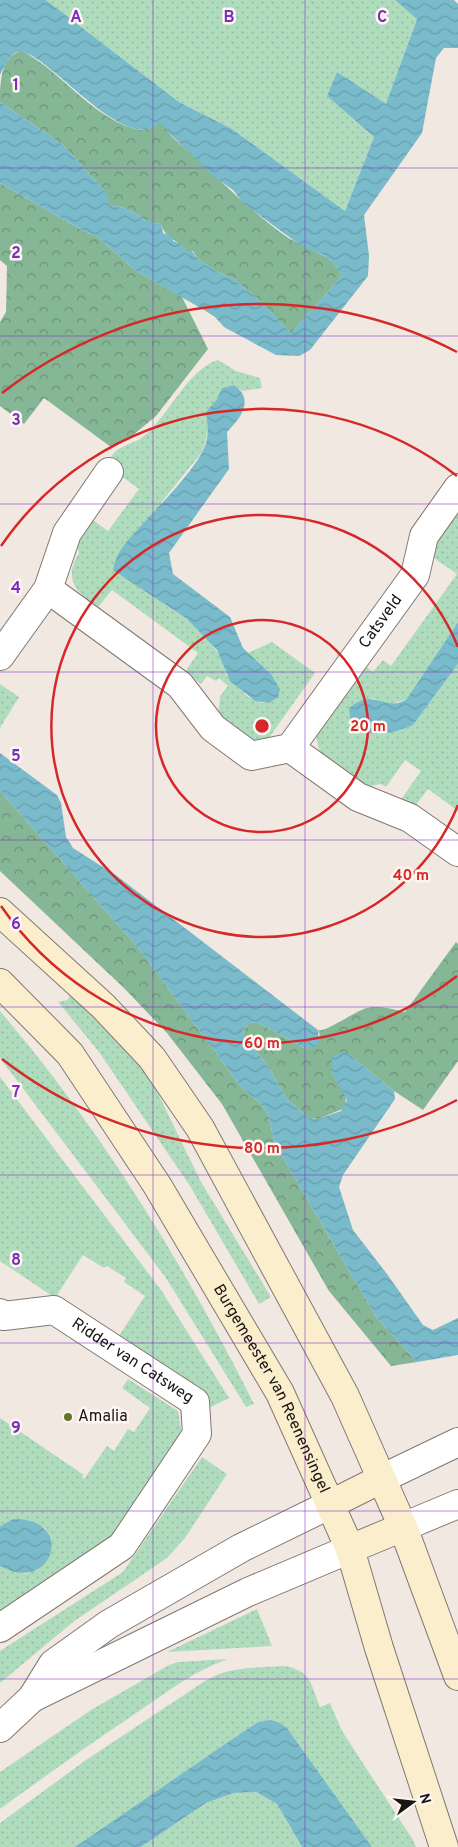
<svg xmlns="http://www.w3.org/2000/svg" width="458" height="1847" font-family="Overpass,sans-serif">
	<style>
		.grass { fill: url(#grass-dots) }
		.forest { fill: url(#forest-crowns) }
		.water { fill: url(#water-waves) }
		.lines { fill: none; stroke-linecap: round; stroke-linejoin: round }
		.minor-casing { stroke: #827873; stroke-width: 30 }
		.tertiary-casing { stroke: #827873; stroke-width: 30 }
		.secondary-casing { stroke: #827873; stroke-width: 30 }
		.minor { stroke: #fff; stroke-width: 28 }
		.tertiary { stroke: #fff; stroke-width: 28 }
		.secondary { stroke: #faeecc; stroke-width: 28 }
		.grid { fill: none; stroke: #7b2cbf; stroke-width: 1; stroke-opacity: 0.55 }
		.ring { fill: none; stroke: #d62828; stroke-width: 2.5 }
		.poi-dot { fill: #617727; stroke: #fef6f1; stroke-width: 2 }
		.labels { text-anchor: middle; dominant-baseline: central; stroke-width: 5; stroke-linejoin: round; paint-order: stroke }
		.street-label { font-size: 16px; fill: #181513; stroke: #fef6f1 }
		.poi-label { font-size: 16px; fill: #181513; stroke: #fef6f1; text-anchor: start }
		.grid-label { font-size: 16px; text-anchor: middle; font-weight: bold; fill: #7b2cbf; stroke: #fef6f1; stroke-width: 5; stroke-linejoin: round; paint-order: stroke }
		.centre { fill: #d62828; stroke: #fef6f1; stroke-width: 2.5 }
		.ring-label { font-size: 15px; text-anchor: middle; font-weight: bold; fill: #d62828; stroke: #fef6f1; stroke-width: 5; stroke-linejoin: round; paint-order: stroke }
	</style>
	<defs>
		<pattern id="grass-dots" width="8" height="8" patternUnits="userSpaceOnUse" patternTransform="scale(1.25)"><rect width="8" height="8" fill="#b0dcbe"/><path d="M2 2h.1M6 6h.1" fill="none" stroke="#97bca2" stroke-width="1.8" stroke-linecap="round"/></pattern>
		<pattern id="forest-crowns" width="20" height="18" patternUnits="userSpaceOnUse" patternTransform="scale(1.25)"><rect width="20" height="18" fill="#85b695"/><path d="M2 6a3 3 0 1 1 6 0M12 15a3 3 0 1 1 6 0" fill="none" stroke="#6c9378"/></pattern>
		<pattern id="water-waves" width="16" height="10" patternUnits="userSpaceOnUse" patternTransform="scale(1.25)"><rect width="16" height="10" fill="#79bacb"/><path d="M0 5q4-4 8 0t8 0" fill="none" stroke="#689fad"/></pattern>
	</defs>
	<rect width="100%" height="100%" fill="#f2e8e2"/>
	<!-- grass -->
	<g class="grass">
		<path d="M46 0H395L417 18 386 105 337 72 327 96 374 137 345 211 232 129 179 102Z"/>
		<path d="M218 360 236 371 260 378 262 388 242 391 234 385 222 388 217 399 206 412C208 427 208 438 202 452L161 503 162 603 187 619 207 638 221 657 227 676 248 697 262 703 273 701 271 674 248 653 272 642 315 673 266 742 252 746 218 721 220 696 228 686 219 678 216 681 207 676 201 684 185 672 198 653 112 590 98 607C76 592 63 580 79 553L75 536 89 517 108 531 139 489 106 465C109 460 113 453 117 450 126 444 137 442 144 436 168 416 190 367 218 360Z"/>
		<path d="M458 508V622L406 700 390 704 371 698 386 733 402 730 413 725 458 664V811L428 789 414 808 402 798 421 771 405 760 386 787 381 784 362 788C343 773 310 758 318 729L363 665 373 672 383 660 391 666 457 574 434 558C433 539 448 524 458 508Z"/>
		<path d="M0 684 19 697 0 728Z"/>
		<path d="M71 992 148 1073 201 1182 271 1297 259 1304 190 1186 99 1052 58 1002 68 1000Z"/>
		<path d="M0 1011C101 1129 185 1266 254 1404L246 1407 166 1278 0 1058Z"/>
		<path d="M0 1077 161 1290 229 1398 209 1408 117 1339 145 1296 124 1282 126 1278 107 1266 104 1268 83 1255 55 1298 0 1261Z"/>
		<path d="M128 1379 178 1411 182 1435 106 1549 0 1618V1566L24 1574 38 1570 51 1542 45 1528 13 1519 0 1526V1418L84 1475 82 1477 84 1479 107 1446 114 1451 128 1429 134 1432 150 1408 122 1388Z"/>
		<path d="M202 1457 227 1474 185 1538 167 1558 73 1622 0 1683V1651L123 1572Z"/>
		<path d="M257 1609 272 1646 167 1652Z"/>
		<path d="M228 1659C198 1669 171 1689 145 1707 96 1740 48 1774 0 1809V1772L91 1710 169 1665 178 1662Z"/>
		<path d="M285 1666C311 1671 311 1684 320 1707L330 1703 342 1731 413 1840 416 1847H372L287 1728 280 1723 258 1722 75 1847H0V1823L86 1760 205 1681C229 1666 257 1668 285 1666Z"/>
		<path d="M256 1792 277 1804 302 1847H141L206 1803 234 1793Z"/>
	</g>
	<!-- forest -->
	<g class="forest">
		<path d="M22 51C63 72 97 124 142 130L160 121C164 125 166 129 169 133 177 143 189 151 198 159 226 187 255 214 287 237 302 247 339 257 341 277L291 333 257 298 234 279 214 270 198 259 193 251H186C178 239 165 239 161 224 139 222 129 203 109 206L104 190 62 144 0 102C0 85 0 55 22 51Z"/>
		<path d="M0 183 87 233 95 235 136 271 182 297 208 349 156 416 133 435 111 447 44 398 24 424 0 406V322L6 312 7 266 0 260Z"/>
		<path d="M0 791 139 949 241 1087 263 1106 269 1118 275 1144 376 1317 417 1362 391 1366 329 1291 222 1104 167 1033 124 988 0 871Z"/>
		<path d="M456 942 458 944V1061L423 1110 394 1091 349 1054 331 1071 346 1096 345 1108 318 1119 309 1118 286 1098 267 1064 243 1037 244 1029 250 1023 257 1022 306 1049 320 1035 318 1030C325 1033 355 1011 367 1008 380 1005 392 1009 405 1012Z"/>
	</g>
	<!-- water -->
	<g class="water">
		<path d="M0 0H46L179 102 232 129 345 211 374 137 327 96 337 72 386 104 417 19 395 0H454L458 4V48H444L436 58 422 133 364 215 369 256 368 276 310 350 299 356 276 355 224 327 215 317 204 310 136 271 95 235 87 233 0 183V102L62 144 104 190 108 196 109 206C130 204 139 222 161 224L163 233 172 236 173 241 181 244 186 251H192L198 259 214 270 234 279 257 298 291 333 341 277 337 267 323 255 300 245 244 204 233 190 212 175 168 132 160 122C158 124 154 127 151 128 111 143 38 40 15 53 8 57 4 68 0 75Z"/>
		<path d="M234 385C255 400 241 417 227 432L229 469 169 553 173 574 230 617 243 648 271 674 280 689 278 697 269 703 255 701 230 681 217 650 187 619 113 570C116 552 127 541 139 528 157 508 199 467 206 443 209 433 207 422 206 412L217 399 222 388Z"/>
		<path d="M458 622V664L413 725C395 734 375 736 356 731L351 724 349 708C376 687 383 712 406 700Z"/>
		<path d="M0 753 57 795 61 803 66 837 73 848 117 876 318 1030 319 1043 313 1048 306 1049 257 1022 250 1023 244 1029 243 1037 267 1064 286 1098 309 1118 318 1119 341 1111 347 1100 331 1071 332 1057 341 1052 349 1054 394 1091 395 1099 343 1175 339 1187 353 1230 387 1274 423 1325 433 1330 458 1318V1355L417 1362 376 1317 275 1144 269 1118 263 1106 241 1087 139 949 0 791Z"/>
		<path d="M13 1519C68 1518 58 1574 22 1573 15 1573 7 1569 0 1566V1526Z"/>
		<path d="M270 1720 280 1723 287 1728 372 1847H302L277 1804 256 1792 234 1793 206 1803 141 1847H75L231 1740 258 1722Z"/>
	</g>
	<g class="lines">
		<defs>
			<g id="minor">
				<path id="s1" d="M48 589 180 685 213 728 251 756 290 748 415 575 424 536 458 488"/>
				<path d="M0 656 48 589 67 533 109 472"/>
				<path d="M290 748 358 797 410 818 458 852"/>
				<path id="s2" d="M0 1313 4 1316 54 1310 195 1402 197 1434 122 1546 0 1628"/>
				<path d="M32 1698 248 1592 350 1549"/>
				<path d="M0 1728 32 1698 53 1664 109 1624 241 1548 331 1504"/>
			</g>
			<g id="tertiary">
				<path d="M381 1479 458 1442"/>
				<path d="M403 1527 458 1504"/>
			</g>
			<g id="secondary">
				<path d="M0 912 103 1006 152 1058 200 1128 345 1396 403 1527 458 1676"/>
				<path id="s3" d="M0 983 70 1054 157 1185 280 1393 350 1549 379 1648 444 1847"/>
				<path d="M331 1504 381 1479"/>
				<path d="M350 1549 403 1527"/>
			</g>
		</defs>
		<!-- minor casing -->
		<use href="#minor" class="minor-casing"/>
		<!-- tertiary casing -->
		<use href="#tertiary" class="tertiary-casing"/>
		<!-- secondary casing -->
		<use href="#secondary" class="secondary-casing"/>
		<!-- minor -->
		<use href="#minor" class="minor"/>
		<!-- tertiary -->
		<use href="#tertiary" class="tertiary"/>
		<!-- secondary -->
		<use href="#secondary" class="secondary"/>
	</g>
	<!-- grid -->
	<path class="grid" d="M153 0V1847M305 0V1847M0 168H458M0 336H458M0 504H458M0 672H458M0 840H458M0 1007H458M0 1175H458M0 1343H458M0 1511H458M0 1679H458"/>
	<!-- distance rings -->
	<g class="ring">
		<circle cx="262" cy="726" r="106"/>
		<path d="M458 805A211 211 0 1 1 458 647"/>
		<path d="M457 976A317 317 0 0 1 1 906M1 546A317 317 0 0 1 457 476"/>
		<path d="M457 1100A422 422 0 0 1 2 1059M2 393A422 422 0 0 1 457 352"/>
	</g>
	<!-- markers -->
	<circle class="poi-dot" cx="68" cy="1417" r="5"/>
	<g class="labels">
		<!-- street labels -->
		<g class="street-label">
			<text stroke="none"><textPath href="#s1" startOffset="460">Catsveld</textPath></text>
			<text stroke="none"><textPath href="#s2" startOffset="149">Ridder van Catsweg</textPath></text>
			<text stroke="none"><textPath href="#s3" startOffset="491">Burgemeester van Reenensingel</textPath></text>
		</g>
		<!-- poi labels -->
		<g class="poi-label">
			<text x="78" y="1417">Amalia</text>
		</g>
	</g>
	<g class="grid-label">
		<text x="76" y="22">A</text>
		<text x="229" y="22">B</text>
		<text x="382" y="22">C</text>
		<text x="16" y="90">1</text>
		<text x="16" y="258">2</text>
		<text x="16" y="425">3</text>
		<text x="16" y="593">4</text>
		<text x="16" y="761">5</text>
		<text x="16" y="929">6</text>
		<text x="16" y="1097">7</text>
		<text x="16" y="1265">8</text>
		<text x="16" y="1433">9</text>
	</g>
	<circle cx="262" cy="726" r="8" class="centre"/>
	<g class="ring-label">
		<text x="368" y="731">20 m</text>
		<text x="411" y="880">40 m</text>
		<text x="262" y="1048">60 m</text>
		<text x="262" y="1153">80 m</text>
	</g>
	<!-- north arrow -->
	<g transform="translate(413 1802) rotate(75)" stroke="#fef6f1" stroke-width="4" paint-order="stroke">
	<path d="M0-4L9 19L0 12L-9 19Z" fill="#181513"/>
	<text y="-8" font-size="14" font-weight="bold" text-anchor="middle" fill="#181513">N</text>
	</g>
</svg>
